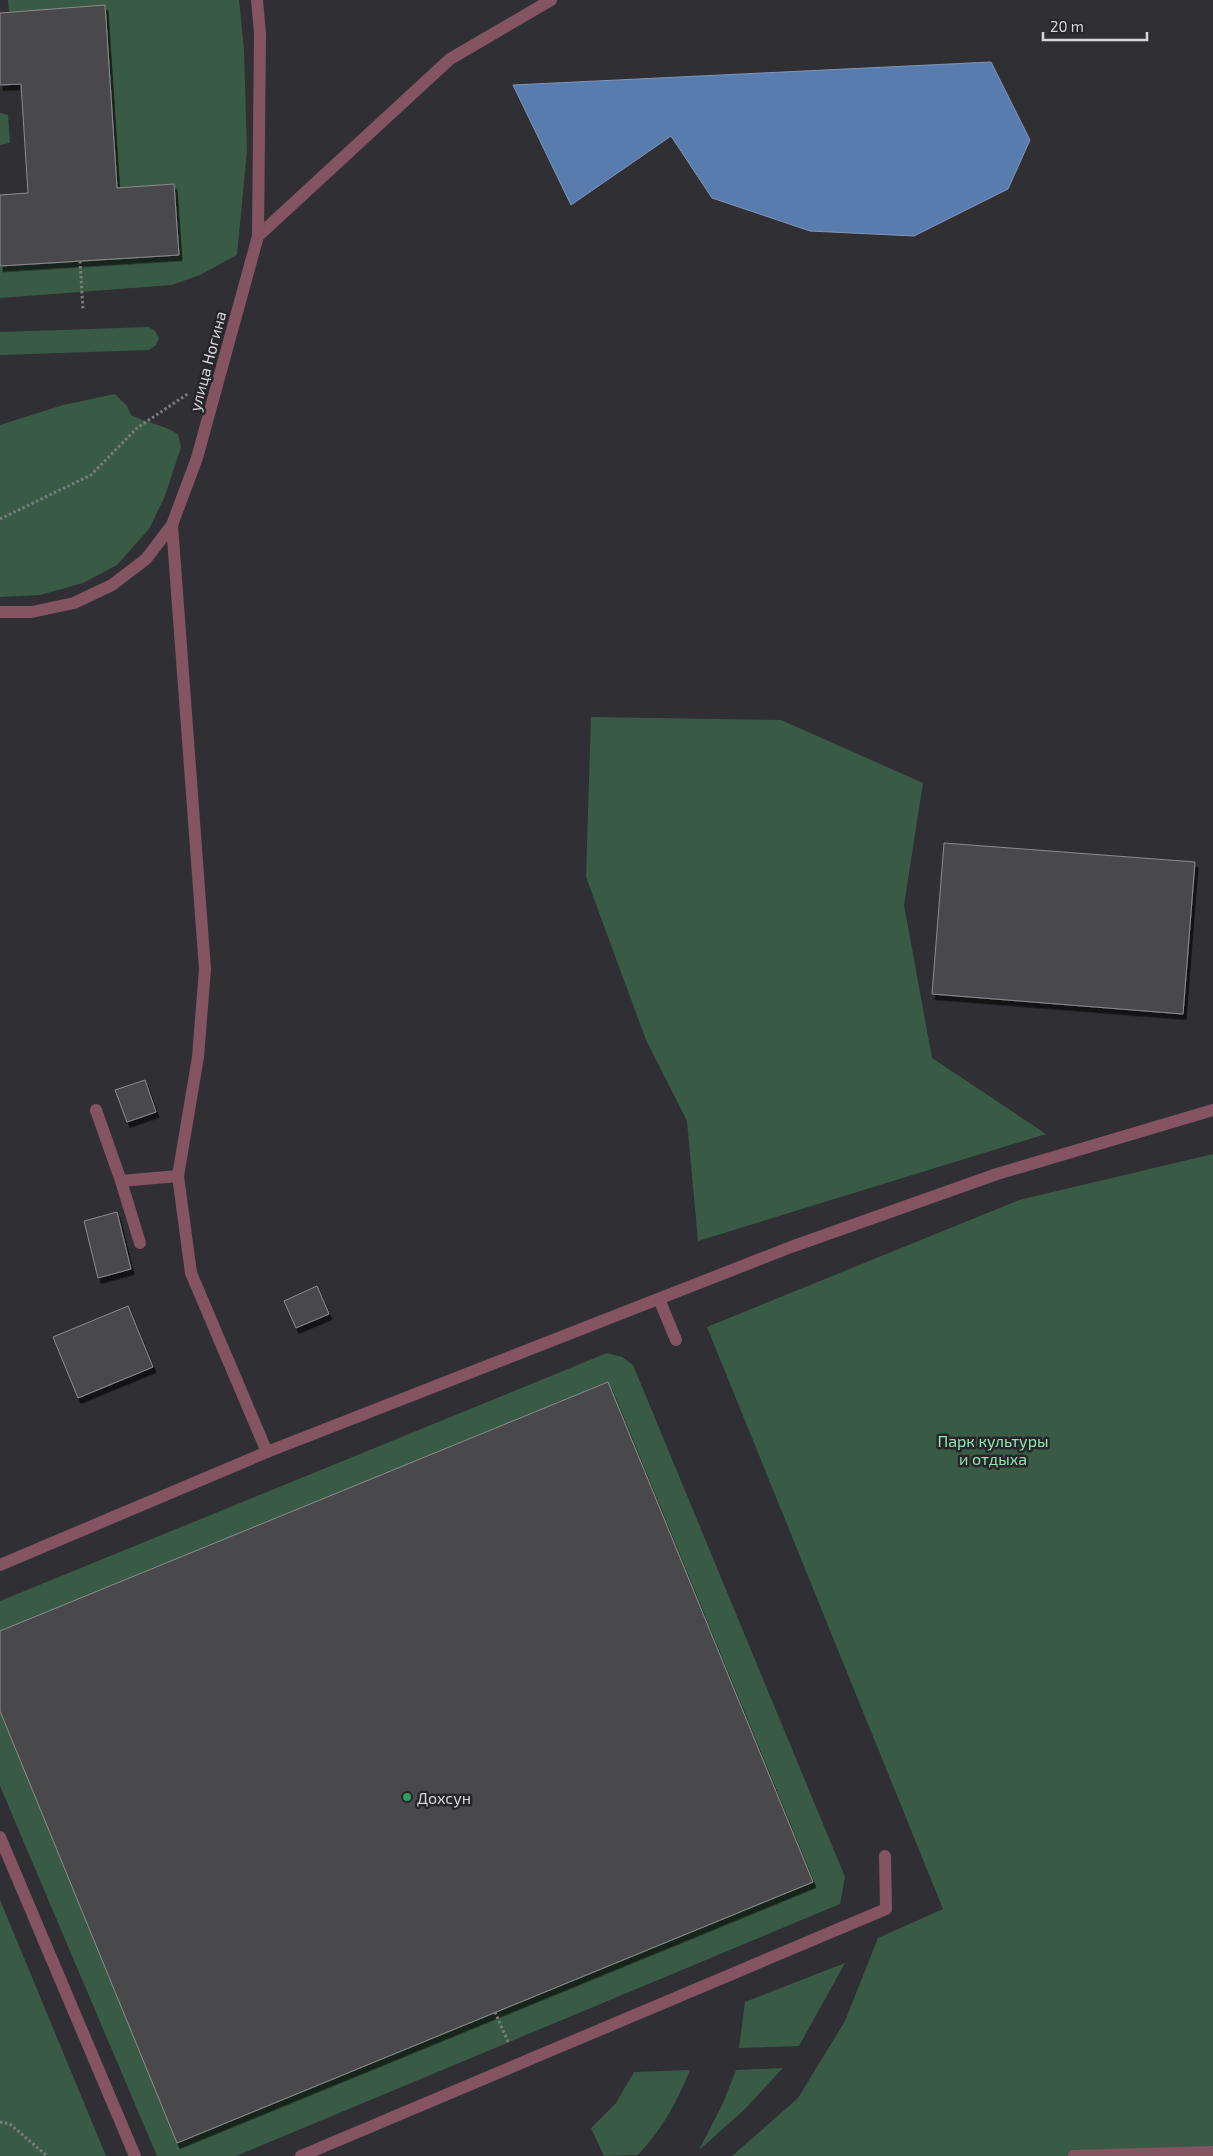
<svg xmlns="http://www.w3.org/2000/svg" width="1213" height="2156" font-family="'Exo 2',sans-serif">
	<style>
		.green { fill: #395b45 }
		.water { fill: #597cae; stroke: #7f97bb }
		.building { fill: #4a484c; stroke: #8d8b8f; filter: url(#shadow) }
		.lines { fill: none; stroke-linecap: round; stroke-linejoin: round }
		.path { stroke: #7c7b7e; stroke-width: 3; stroke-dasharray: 2.5 2.5; stroke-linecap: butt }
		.lane { stroke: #845462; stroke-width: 12 }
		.street { stroke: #845462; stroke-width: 12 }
		.leisure-dot { fill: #2e9e5b; stroke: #262529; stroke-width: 2 }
		.labels { text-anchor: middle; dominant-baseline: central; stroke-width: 5; stroke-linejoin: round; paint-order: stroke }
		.street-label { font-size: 16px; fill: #d7d6d9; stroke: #262529 }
		.park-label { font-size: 16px; fill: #8de7af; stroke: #262529 }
		.poi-label { font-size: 16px; fill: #d7d6d9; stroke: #262529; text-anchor: start }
	</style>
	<defs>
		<filter id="shadow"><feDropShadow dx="3" dy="5.5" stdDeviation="0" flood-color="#0009"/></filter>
	</defs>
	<rect width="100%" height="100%" fill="#302f33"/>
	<!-- green -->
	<g class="green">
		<path d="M8 0H239L244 50 247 151 237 255 200 275 172 285 0 298V267L179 254 174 184 117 188 105 6 9 12Z"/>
		<path d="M0 113 8 115 10 143 0 145Z"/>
		<path d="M149 327 155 331 159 338 156 345 149 350 0 355V332Z"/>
		<path d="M115 394 127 406 131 415C147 423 164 425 178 434L181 447 165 496 149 529 117 565 83 583 40 595 0 597V425L63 405Z"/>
		<path d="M591 717 781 720 923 783 904 905 932 1058 1046 1134 698 1241 687 1121 646 1040 586 877Z"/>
		<path d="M1213 1154V2156H732L798 2098 845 2021 878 1938 943 1909 707 1327 1019 1200Z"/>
		<path d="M607 1353 622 1357 633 1365 845 1877 840 1904 236 2156H157L0 1786V1601Z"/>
		<path d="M0 1900 106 2156H0Z"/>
		<path d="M845 1963 799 2046 739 2048 745 2002Z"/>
		<path d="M783 2068 744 2110 699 2150 723 2103 736 2070Z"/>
		<path d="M690 2070C675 2106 664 2126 638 2155L604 2156 591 2128 616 2103 634 2072Z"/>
	</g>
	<!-- water -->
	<path class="water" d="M991 62 1030 140 1008 189 914 236 810 231 712 198 671 136 571 205 513 85Z"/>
	<!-- building -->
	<g class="building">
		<path d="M105 5 117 188 174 184 179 255 0 266V195L28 193 21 84 0 85V13Z"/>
		<path d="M944 843 1195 862 1183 1014 932 994Z"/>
		<path d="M145 1080 156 1112 127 1122 115 1090Z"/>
		<path d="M117 1212 131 1269 98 1278 84 1221Z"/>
		<path d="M317 1286 329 1314 296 1328 284 1301Z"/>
		<path d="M128 1306 153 1367 78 1398 53 1337Z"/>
		<path d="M608 1382 813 1882 177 2143 0 1711V1631Z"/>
	</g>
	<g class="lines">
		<!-- path -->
		<g class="path">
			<path d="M80 261 83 310"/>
			<path d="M0 519 91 475 137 428 189 393"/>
			<path d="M495 2012 508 2042"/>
			<path d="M0 2122 10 2124 47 2156"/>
		</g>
		<!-- lane -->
		<g class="lane">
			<path d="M258 236 450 59 551 0"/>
			<path d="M172 525 205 969 198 1057 178 1176 191 1273 267 1452"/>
			<path d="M96 1110 121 1181"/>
			<path d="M140 1243 121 1181 178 1176"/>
			<path d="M659 1299 676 1340"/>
			<path d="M0 1565 267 1452 791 1247 997 1174 1213 1110"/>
			<path d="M0 1837 135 2156"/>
			<path d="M301 2156 886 1909 885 1856"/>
			<path d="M1074 2156 1213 2152"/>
		</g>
		<!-- street -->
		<path class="street" d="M0 612H32L74 603 112 585 146 559 172 525 197 458 258 236 260 34 257 0"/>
	</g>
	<!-- markers -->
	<circle class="leisure-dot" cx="407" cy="1797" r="5"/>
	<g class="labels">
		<!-- street labels -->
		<g class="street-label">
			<text transform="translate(207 361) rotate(-75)">улица Ногина</text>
		</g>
		<!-- park labels -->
		<g class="park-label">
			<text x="993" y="1440">Парк культуры<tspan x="993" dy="18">и отдыха</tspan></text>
		</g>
		<!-- poi labels -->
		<g class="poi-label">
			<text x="417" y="1797">Дохсун</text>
		</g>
	</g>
	<!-- scale -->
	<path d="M1043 32v8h104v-8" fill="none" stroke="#d7d6d9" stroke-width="2.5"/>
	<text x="1050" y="32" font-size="15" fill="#d7d6d9" stroke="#262529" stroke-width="4" paint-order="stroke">20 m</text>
</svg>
